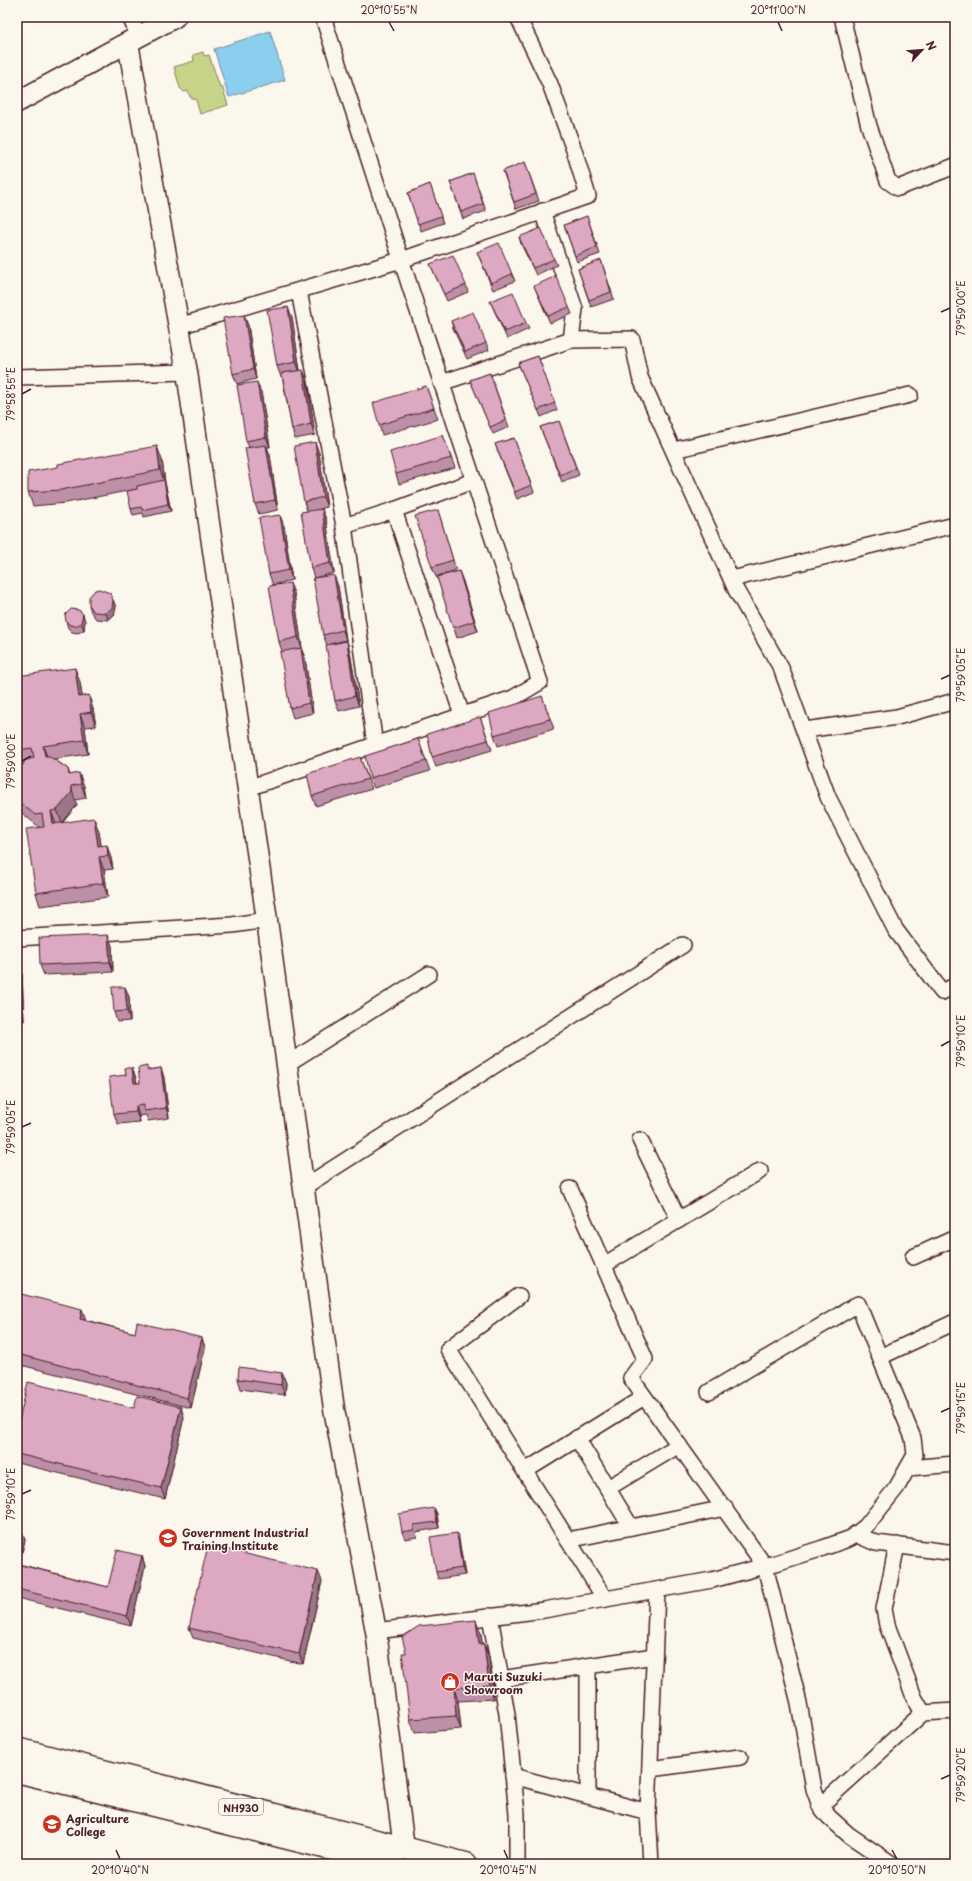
<svg xmlns="http://www.w3.org/2000/svg" width="972" height="1881" font-family="'Playpen Sans',sans-serif">
	<style>
		.green { fill: #c7d488; stroke: #887a5a }
		.water { fill: #8cceed; stroke: #72889f }
		.lines { fill: none; stroke-linecap: round; stroke-linejoin: round }
		.minor-casing { stroke: #4a1f2b; stroke-width: 18 }
		.major-casing { stroke: #4a1f2b; stroke-width: 23 }
		.highway-casing { stroke: #4a1f2b; stroke-width: 25 }
		.minor { stroke: #fbf7ec; stroke-width: 15 }
		.major { stroke: #fbf7ec; stroke-width: 20 }
		.highway { stroke: #fbf7ec; stroke-width: 22 }
		.wall { fill: #be90a7; stroke: #4a1f2b }
		.shaded-wall { fill: #9b7688; stroke: #4a1f2b }
		.building { fill: #dda8c2; stroke: #4a1f2b }
		.ticks { fill: none; stroke: #4a1f2b; stroke-width: 1.5 }
		.labels { text-anchor: middle; dominant-baseline: central; stroke-width: 3; stroke-linejoin: round; paint-order: stroke }
		.shield { fill: #fbf7ec; stroke: #7f6065; stroke-width: 1 }
		.shield-label { font-size: 10px; font-weight: bold; fill: #4a1f2b }
		.poi-label { font-size: 11px; font-weight: bold; fill: #4a1f2b; stroke: #fbf7ec; text-anchor: start }
		.neatline { fill: none; stroke: #4a1f2b; stroke-width: 1.5 }
		.ticks-label { font-size: 10px; text-anchor: middle; fill: #4a1f2b }
	</style>
	<rect width="100%" height="100%" fill="#fbf7ec"/>
	<filter id="ink" filterUnits="userSpaceOnUse"><feTurbulence type="fractalNoise" baseFrequency=".025" numOctaves="2"/><feDisplacementMap in="SourceGraphic" scale="8" xChannelSelector="R" yChannelSelector="G"/><feConvolveMatrix kernelMatrix="1 2 1 2 8 2 1 2 1" color-interpolation-filters="sRGB"/></filter>
	<g filter="url(#ink)">
		<!-- green -->
		<path class="green" d="M203 52 204 56 209 55 220 87 222 86 228 105 200 114 196 100 190 97 188 91 184 92 180 88 174 67 194 61 193 55Z"/>
		<!-- water -->
		<path class="water" d="M270 31 285 80 229 97 214 49Z"/>
		<g class="lines">
			<defs>
				<g id="minor">
					<path d="M130 17 139 37"/>
					<path d="M842 17 869 126 888 181 898 188 955 166"/>
					<path d="M542 211 575 309 571 340"/>
					<path d="M299 291 344 526 375 745"/>
					<path d="M179 326 401 260 588 196 574 150 550 84 518 17"/>
					<path d="M17 377 187 372"/>
					<path d="M441 383 571 340 632 339 640 377 736 590 781 668 828 797 895 929 942 992 955 986"/>
					<path d="M674 450 910 395"/>
					<path d="M394 510 462 715"/>
					<path d="M344 526 394 510 473 481"/>
					<path d="M732 579 955 525"/>
					<path d="M805 730 897 717 955 701"/>
					<path d="M248 788 513 698 540 682 411 290 323 17"/>
					<path d="M17 938 232 925 267 920"/>
					<path d="M287 1064 429 974"/>
					<path d="M640 1140 679 1220"/>
					<path d="M304 1187 683 945"/>
					<path d="M570 1189 645 1359 631 1378 765 1566 799 1703 814 1789 820 1806 829 1817 849 1835 892 1864"/>
					<path d="M913 1257 955 1238"/>
					<path d="M604 1265 760 1171"/>
					<path d="M519 1296 448 1349 605 1599"/>
					<path d="M880 1357 955 1322"/>
					<path d="M577 1438 631 1527"/>
					<path d="M908 1468 955 1464"/>
					<path d="M525 1471 644 1397"/>
					<path d="M608 1488 679 1445"/>
					<path d="M855 1534 876 1543 955 1553"/>
					<path d="M568 1540 725 1508"/>
					<path d="M897 1545 884 1609 887 1625 914 1697 923 1713"/>
					<path d="M490 1616 507 1714 517 1814V1864"/>
					<path d="M376 1631 544 1610 712 1580 776 1563 823 1548 851 1538 866 1526 897 1487 915 1455 913 1438 858 1304 709 1392"/>
					<path d="M588 1666V1796"/>
					<path d="M501 1679 654 1656"/>
					<path d="M650 1769 740 1757"/>
					<path d="M513 1776 648 1812"/>
					<path d="M820 1806 923 1713 955 1711"/>
					<path d="M651 1864 648 1812 657 1590"/>
				</g>
				<g id="major">
					<path d="M128 43 187 372 267 920 334 1409 376 1631 404 1848"/>
					<path d="M17 102 175 17"/>
				</g>
				<g id="highway">
					<path d="M17 1749 466 1864"/>
					<path d="M17 1771 393 1864"/>
				</g>
			</defs>
			<!-- minor casing -->
			<use href="#minor" class="minor-casing"/>
			<!-- major casing -->
			<use href="#major" class="major-casing"/>
			<!-- highway casing -->
			<use href="#highway" class="highway-casing"/>
			<!-- minor -->
			<use href="#minor" class="minor"/>
			<!-- major -->
			<use href="#major" class="major"/>
			<!-- highway -->
			<use href="#highway" class="highway"/>
		</g>
		<!-- wall -->
		<g class="wall">
			<path d="M525 162 539 201 516 209 503 171Z"/>
			<path d="M473 173 486 211 463 219 450 182Z"/>
			<path d="M430 184 443 223 421 231 408 193Z"/>
			<path d="M587 216 600 254 577 262 564 225Z"/>
			<path d="M519 237 554 259 557 265 536 275 521 244Z"/>
			<path d="M477 252 512 274 515 281 493 290Z"/>
			<path d="M601 260 614 299 591 307 578 269Z"/>
			<path d="M430 264 466 285 468 292 447 301Z"/>
			<path d="M534 286 569 307 572 314 550 323Z"/>
			<path d="M490 301 526 323 529 329 507 339Z"/>
			<path d="M292 317 300 370 307 380 315 435 295 439 292 429 282 376 281 377 277 366Z"/>
			<path d="M451 321 486 343 489 350 467 359 453 328Z"/>
			<path d="M248 325 256 379 237 384 233 374Z"/>
			<path d="M538 356 557 410 541 417 518 363Z"/>
			<path d="M490 373 509 427 493 434 470 380Z"/>
			<path d="M426 386 438 419 382 435 379 425Z"/>
			<path d="M261 392 270 447H267L270 455 278 510 259 514 255 504 249 447 246 441Z"/>
			<path d="M559 421 579 475 562 482 540 427Z"/>
			<path d="M443 435 455 468 399 484 396 474Z"/>
			<path d="M514 438 534 492 517 499 495 444Z"/>
			<path d="M319 453 327 507 320 509 326 519 334 573 314 578 311 568 307 511 304 502Z"/>
			<path d="M162 460 165 483 166 487 171 511 144 517 143 513 133 515 131 509 137 489 66 503 33 506 28 492Z"/>
			<path d="M438 510 456 570 438 576 459 571 478 631 457 638 437 577H436L432 567Z"/>
			<path d="M284 526 292 580 273 585 269 574Z"/>
			<path d="M338 586 346 640 330 644 347 641 350 652 359 706 339 711 335 701 327 645 323 635Z"/>
			<path d="M294 593 302 648 297 649 301 648 305 658 313 713 293 718 290 708 282 651 279 642Z"/>
			<path d="M113 600 116 607 114 615 108 620 96 619 91 612 89 605Z"/>
			<path d="M66 621H85L84 630 78 633 72 632 68 628Z"/>
			<path d="M17 676 80 682 82 696 93 709 96 726 85 727 88 754 54 759 68 769 70 775 84 786 86 798 75 800 77 805 62 823 99 832 101 846 111 858 113 869 104 870 108 897 40 906 36 893 39 827 22 813 17 800 23 764H18L17 763Z"/>
			<path d="M542 696 554 729 498 746 494 735Z"/>
			<path d="M480 717 492 750 436 767 432 757Z"/>
			<path d="M418 739 430 771 374 788 370 778Z"/>
			<path d="M360 757 372 789 316 806 312 796Z"/>
			<path d="M108 935 112 946 113 972 44 975 40 965Z"/>
			<path d="M17 941H18L21 951 24 1021H17Z"/>
			<path d="M125 987 129 997 130 1021 117 1022 114 1012Z"/>
			<path d="M132 1068 136 1078 137 1083H140L148 1070 161 1068 164 1078 169 1118 148 1121 146 1115 139 1116 140 1122 118 1124 114 1114 126 1075Z"/>
			<path d="M17 1293 86 1320 135 1333 202 1338 205 1348 191 1408 17 1364Z"/>
			<path d="M282 1373 286 1383 285 1395 241 1389 238 1379Z"/>
			<path d="M184 1417 165 1499 17 1463V1430Z"/>
			<path d="M434 1508 437 1514 439 1528 416 1532 417 1537 405 1539 402 1532Z"/>
			<path d="M17 1528 21 1529 25 1540 19 1564 108 1587 142 1556 145 1566 131 1626 17 1598Z"/>
			<path d="M459 1540 465 1575 438 1579 436 1572Z"/>
			<path d="M322 1581 303 1664 193 1638 189 1628Z"/>
			<path d="M481 1633 482 1644H484L489 1657 494 1699 458 1701 461 1729 415 1733 410 1719 406 1653Z"/>
		</g>
		<!-- shaded-wall -->
		<g class="shaded-wall">
			<path d="M288 307 292 317 300 372 296 362Z"/>
			<path d="M244 315 248 325 256 379 253 369Z"/>
			<path d="M303 370 307 380 315 435 311 424Z"/>
			<path d="M257 382 261 392 270 447 266 437Z"/>
			<path d="M315 442 319 453 327 507 323 497Z"/>
			<path d="M266 445 270 455 278 510 275 500Z"/>
			<path d="M157 446 162 460 165 483 160 470Z"/>
			<path d="M164 480 166 487 171 511 168 504Z"/>
			<path d="M322 509 326 519 334 573 330 563Z"/>
			<path d="M280 515 284 526 292 580 289 570Z"/>
			<path d="M459 571 463 581 478 631 474 621Z"/>
			<path d="M334 575 338 586 346 640 343 630Z"/>
			<path d="M290 583 294 593 302 648 298 637Z"/>
			<path d="M113 600 116 607 114 615 108 620 106 613Z"/>
			<path d="M83 614 85 621 84 630 81 623Z"/>
			<path d="M347 641 350 652 359 706 355 696Z"/>
			<path d="M301 648 305 658 313 713 309 703Z"/>
			<path d="M75 668 80 682 84 710 79 697Z"/>
			<path d="M89 695 93 709 96 726 91 712Z"/>
			<path d="M80 714 85 727 88 754 84 740Z"/>
			<path d="M43 746 48 759 45 756Z"/>
			<path d="M79 773 84 786 86 798 81 784Z"/>
			<path d="M71 786 75 800 77 805 62 823 57 810Z"/>
			<path d="M51 811 56 824H53Z"/>
			<path d="M94 818 99 832 103 856 98 846Z"/>
			<path d="M107 845 111 858 113 869 108 856Z"/>
			<path d="M99 857 104 870 108 897 103 883Z"/>
			<path d="M108 935 112 946 113 972 110 962Z"/>
			<path d="M18 941 21 951 24 1021 20 1011Z"/>
			<path d="M125 987 129 997 130 1021 127 1011Z"/>
			<path d="M132 1068 136 1078 138 1094 134 1083Z"/>
			<path d="M161 1068 164 1078 169 1118 166 1108Z"/>
			<path d="M136 1106 139 1116 140 1122 136 1112Z"/>
			<path d="M82 1309 86 1320 83 1329 80 1319Z"/>
			<path d="M202 1338 205 1348 191 1408 187 1398Z"/>
			<path d="M282 1373 286 1383 285 1395 281 1385Z"/>
			<path d="M181 1407 184 1417 165 1499 161 1488Z"/>
			<path d="M434 1508 437 1514 439 1528 437 1522Z"/>
			<path d="M21 1529 25 1540 17 1572V1546Z"/>
			<path d="M457 1533 459 1540 465 1575 462 1568Z"/>
			<path d="M142 1556 145 1566 131 1626 127 1616Z"/>
			<path d="M318 1571 322 1581 303 1664 299 1654Z"/>
			<path d="M476 1620 481 1633 484 1657 479 1644Z"/>
			<path d="M484 1644 489 1657 494 1699 489 1685Z"/>
			<path d="M454 1688 458 1701 461 1729 456 1716Z"/>
		</g>
		<!-- building -->
		<g class="building">
			<path d="M525 162 536 194 514 202 503 171Z"/>
			<path d="M473 173 483 204 461 212 450 182Z"/>
			<path d="M430 184 441 216 418 224 408 193Z"/>
			<path d="M587 216 597 247 575 256 564 225Z"/>
			<path d="M541 228 554 259 533 268 519 237Z"/>
			<path d="M499 243 512 274 491 283 477 252Z"/>
			<path d="M453 255 466 285 444 294 430 264Z"/>
			<path d="M601 260 611 292 589 300 578 269Z"/>
			<path d="M556 276 569 307 548 316 534 286Z"/>
			<path d="M513 292 526 323 505 332 490 301Z"/>
			<path d="M288 307 296 362 277 366 267 310Z"/>
			<path d="M473 312 486 343 465 352 451 321Z"/>
			<path d="M244 315 253 369 233 374 223 318Z"/>
			<path d="M538 356 555 403 538 410 518 363Z"/>
			<path d="M303 370 311 424 292 429 282 373Z"/>
			<path d="M490 373 506 420 490 427 470 380Z"/>
			<path d="M257 382 266 437 246 441 237 385Z"/>
			<path d="M426 386 434 408 379 425 373 403Z"/>
			<path d="M559 421 576 468 560 475 540 427Z"/>
			<path d="M443 435 451 458 396 474 390 452Z"/>
			<path d="M514 438 531 485 515 492 495 444Z"/>
			<path d="M315 442 323 497 304 502 294 446Z"/>
			<path d="M266 445 275 500 255 504 245 448Z"/>
			<path d="M157 446 160 470 61 490 28 492V472L58 467V464Z"/>
			<path d="M164 480 168 504 142 510 141 507 131 509 127 491 137 489V486Z"/>
			<path d="M322 509 330 563 311 568 301 512Z"/>
			<path d="M438 510 453 560 432 567 415 516Z"/>
			<path d="M280 515 289 570 269 574 259 518Z"/>
			<path d="M459 571 474 621 453 628 437 577Z"/>
			<path d="M334 575 343 630 323 635 313 578Z"/>
			<path d="M290 583 298 637 279 642 269 586Z"/>
			<path d="M99 589 110 593 113 600 112 608 106 613 94 612 89 605V597L95 590Z"/>
			<path d="M71 609 79 610 83 614 81 623 76 626 70 625 66 621 65 615Z"/>
			<path d="M347 641 355 696 335 701 326 645Z"/>
			<path d="M301 648 309 703 290 708 280 652Z"/>
			<path d="M75 668 79 697 89 695 91 712 80 714 84 740 43 746 45 756H49L68 769 69 775 79 773 81 784 71 786 72 792 57 810 51 811 53 824 94 818 98 846 107 845 108 856 99 857 103 883 36 893 26 829 44 827 42 814 35 815 17 800V773L26 760 34 758 32 748 17 750V676Z"/>
			<path d="M542 696 550 719 494 735 489 713Z"/>
			<path d="M480 717 488 740 432 757 427 734Z"/>
			<path d="M418 739 426 761 370 778 365 756Z"/>
			<path d="M360 757 368 779 312 796 307 774Z"/>
			<path d="M108 935 110 962 40 965 39 938Z"/>
			<path d="M17 941H18L20 1011H17Z"/>
			<path d="M112 987H125L127 1011 114 1012Z"/>
			<path d="M147 1066V1070L161 1068 166 1108 144 1111V1105L136 1106V1112L114 1114 109 1077 126 1075 125 1068H132L134 1083H140L138 1068Z"/>
			<path d="M17 1293 82 1309 80 1319 135 1333 137 1322 202 1338 187 1398 17 1354Z"/>
			<path d="M239 1367 282 1373 281 1385 238 1379Z"/>
			<path d="M28 1382 134 1408 137 1396 181 1407 161 1488 17 1454V1430Z"/>
			<path d="M434 1508 437 1522 414 1525V1530L402 1532 399 1514Z"/>
			<path d="M17 1528 21 1529 17 1546Z"/>
			<path d="M457 1533 462 1568 436 1572 430 1537Z"/>
			<path d="M208 1545 318 1571 299 1654 189 1628Z"/>
			<path d="M117 1550 142 1556 127 1616 17 1589V1564L108 1587Z"/>
			<path d="M476 1620 479 1644H484L489 1685 454 1688 456 1716 410 1719 402 1653H406L402 1637 419 1626Z"/>
		</g>
	</g>
	<!-- ticks -->
	<path class="ticks" d="M389 22 394 31M778 22 782 31M941 312 950 308M22 394 31 389M941 679 950 675M22 761 31 756M941 1046 950 1041M22 1127 31 1123M941 1412 950 1408M22 1494 31 1490M941 1779 950 1775M116 1850 120 1859M504 1850 508 1859M892 1850 897 1859"/>
	<!-- icons -->
	<defs>
		<symbol id="school-disc" viewBox="-11 -11 22 22"><circle r="9.5" fill="#c8321e" stroke="#fbf7ec"/><path d="M0-5L7-2L0 1L-7-2ZM-4 1L0 2.5L4 1V4Q0 6-4 4Z" fill="#fff"/></symbol>
		<symbol id="shop-disc" viewBox="-11 -11 22 22"><circle r="9.5" fill="#c8321e" stroke="#fbf7ec"/><path d="M-5-2.5h2.3a2.7 3.5 0 0 1 5.4 0H5L5.5 6h-11ZM-1.5-2.5h3a1.5 2.3 0 0 0-3 0Z" fill="#fff"/></symbol>
		<symbol id="university-disc" viewBox="-11 -11 22 22"><circle r="9.5" fill="#c8321e" stroke="#fbf7ec"/><path d="M0-5L7-2L0 1L-7-2ZM-4 1L0 2.5L4 1V4Q0 6-4 4Z" fill="#fff"/></symbol>
	</defs>
	<g fill-rule="evenodd">
		<use href="#school-disc" x="157" y="1527" width="22" height="22"/>
		<use href="#shop-disc" x="439" y="1671" width="22" height="22"/>
		<use href="#university-disc" x="41" y="1813" width="22" height="22"/>
	</g>
	<g class="labels">
		<!-- shield labels -->
		<rect class="shield" x="219" y="1799" width="44" height="16" rx="3"/>
		<g class="shield-label">
			<text x="241" y="1807">NH930</text>
		</g>
		<!-- poi labels -->
		<g class="poi-label">
			<text x="182" y="1532">Government Industrial<tspan x="182" dy="13">Training Institute</tspan></text>
			<text x="464" y="1676">Maruti Suzuki<tspan x="464" dy="13">Showroom</tspan></text>
			<text x="66" y="1818">Agriculture<tspan x="66" dy="13">College</tspan></text>
		</g>
	</g>
	<!-- margin -->
	<rect width="972" height="1881" fill="none" stroke="#fbf7ec" stroke-width="44"/>
	<!-- north arrow -->
	<g transform="translate(922 50) rotate(64)" stroke="#fbf7ec" stroke-width="3" paint-order="stroke">
	<path d="M0-3L7 15L0 10L-7 15Z" fill="#4a1f2b"/>
	<text y="-6" font-size="11" font-weight="bold" text-anchor="middle" fill="#4a1f2b">N</text>
	</g>
	<rect x="22" y="22" width="928" height="1837" class="neatline"/>
	<g class="ticks-label">
		<text x="389" y="14">20°10'55"N</text>
		<text x="778" y="14">20°11'00"N</text>
		<text transform="translate(961 308) rotate(-90)" y="4">79°59'00"E</text>
		<text transform="translate(11 394) rotate(-90)" y="4">79°58'55"E</text>
		<text transform="translate(961 675) rotate(-90)" y="4">79°59'05"E</text>
		<text transform="translate(11 761) rotate(-90)" y="4">79°59'00"E</text>
		<text transform="translate(961 1041) rotate(-90)" y="4">79°59'10"E</text>
		<text transform="translate(11 1127) rotate(-90)" y="4">79°59'05"E</text>
		<text transform="translate(961 1408) rotate(-90)" y="4">79°59'15"E</text>
		<text transform="translate(11 1494) rotate(-90)" y="4">79°59'10"E</text>
		<text transform="translate(961 1775) rotate(-90)" y="4">79°59'20"E</text>
		<text x="120" y="1874">20°10'40"N</text>
		<text x="508" y="1874">20°10'45"N</text>
		<text x="897" y="1874">20°10'50"N</text>
	</g>
</svg>
